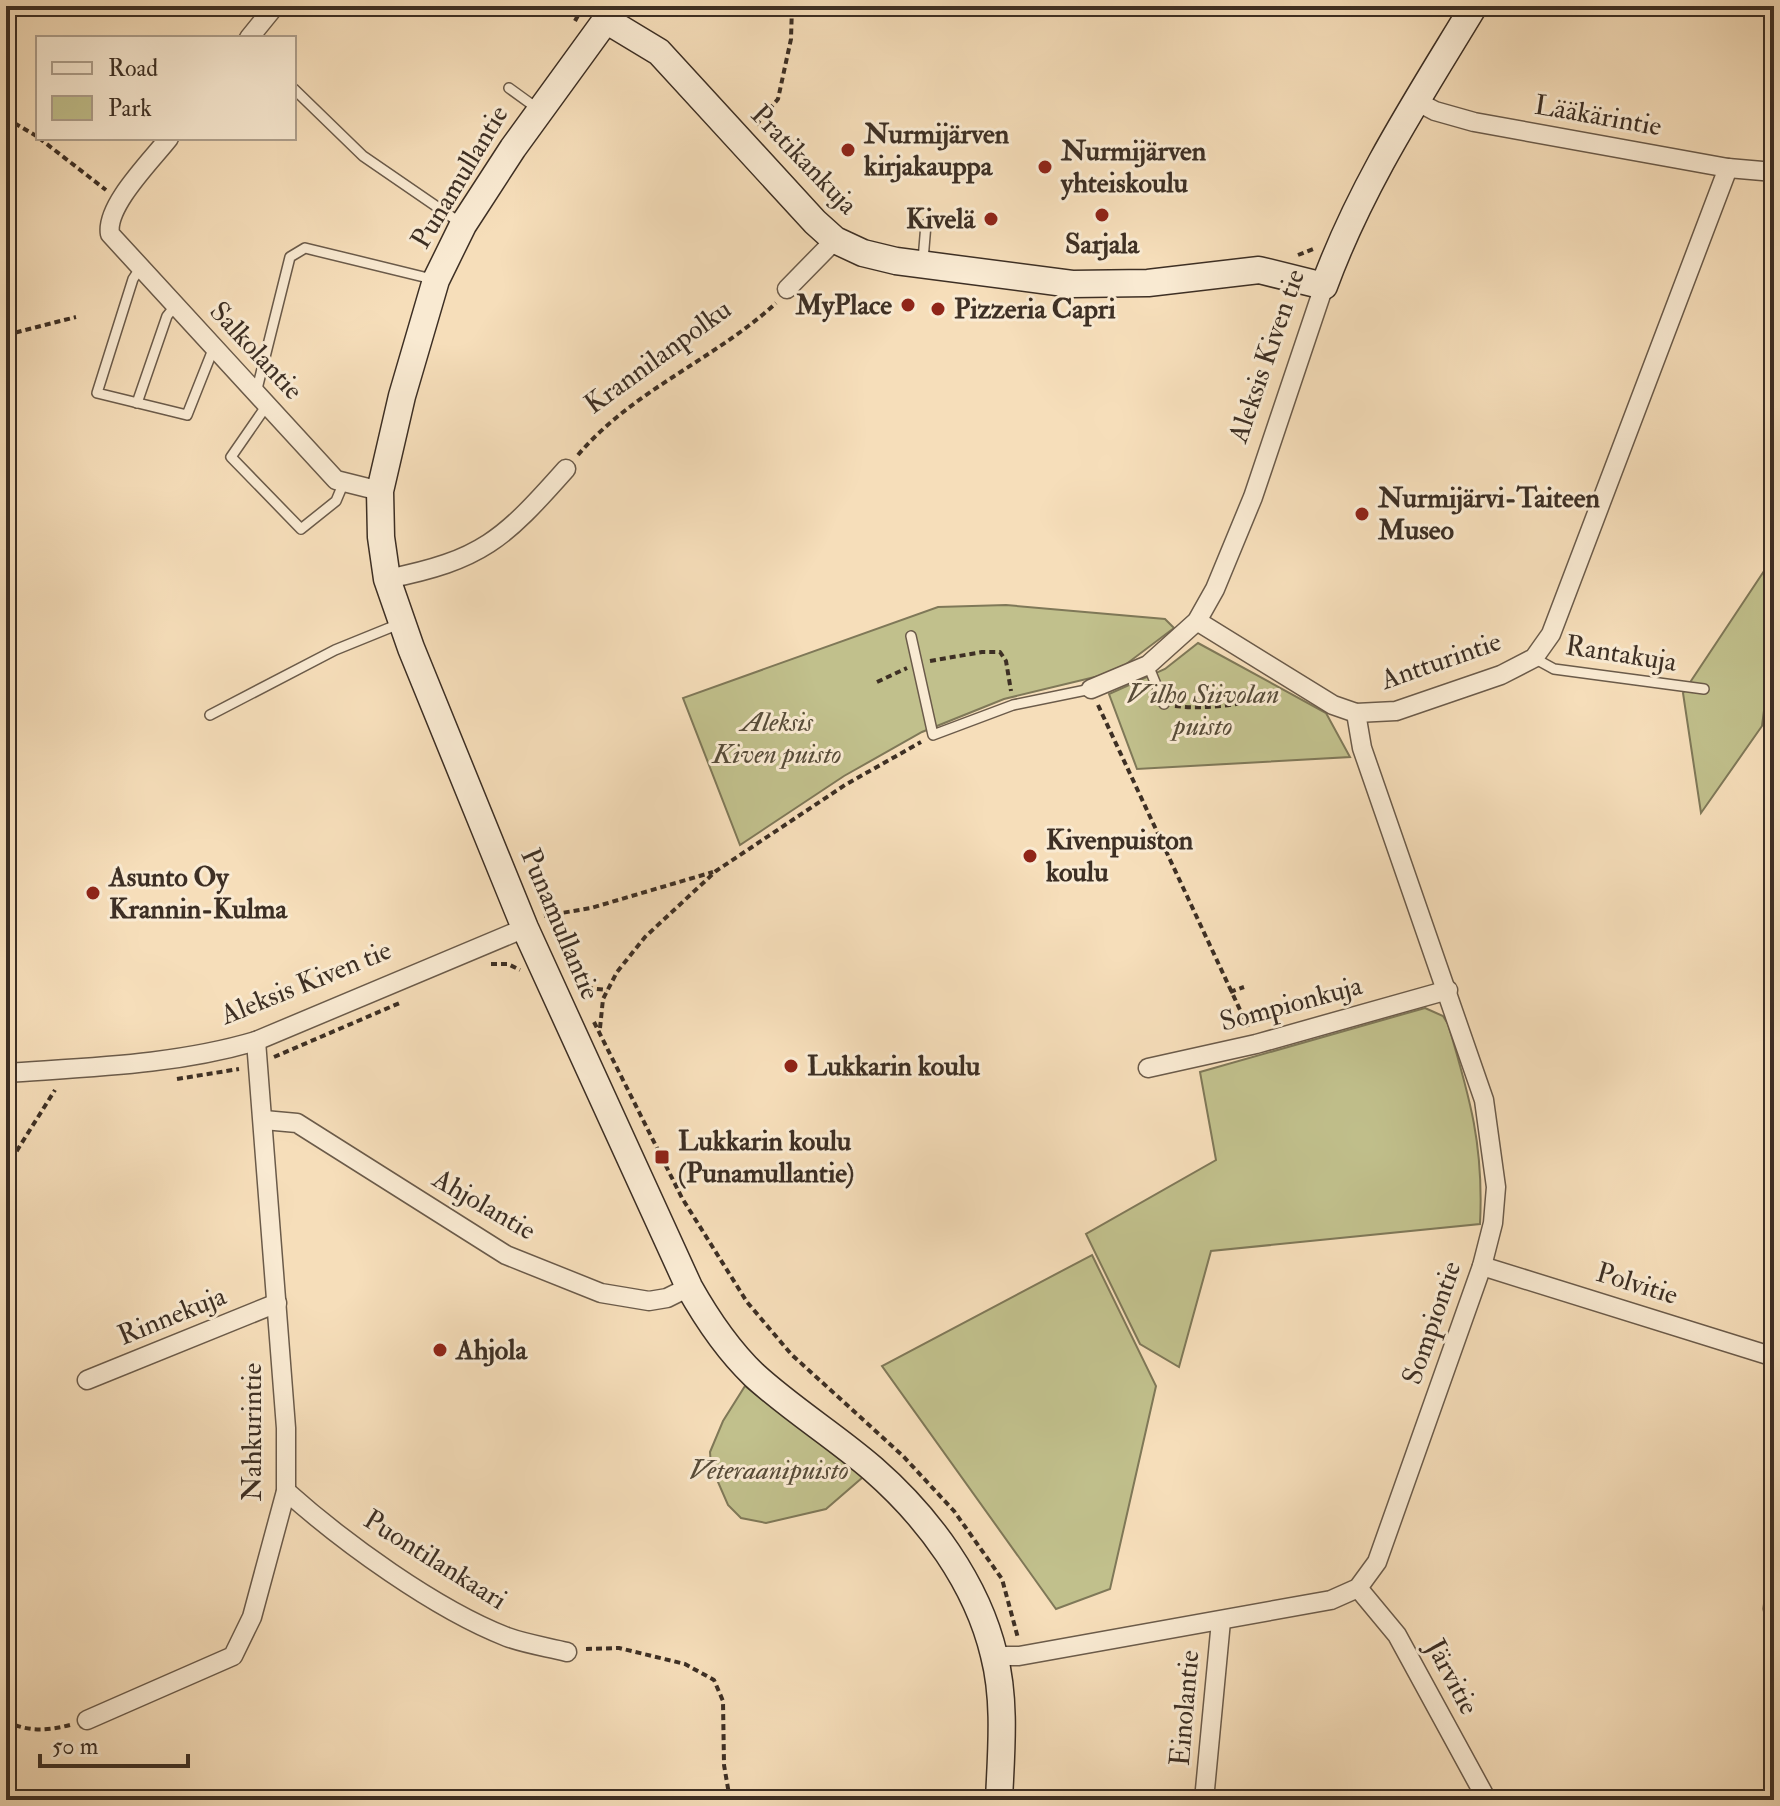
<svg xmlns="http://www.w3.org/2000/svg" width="1780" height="1806" font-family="'IM FELL Double Pica',serif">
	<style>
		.green { fill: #c1c08c; stroke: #7f7858; stroke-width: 2 }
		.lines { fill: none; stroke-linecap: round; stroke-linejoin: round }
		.lane-casing { stroke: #6b5b4a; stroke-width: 12 }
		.street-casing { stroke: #6b5b4a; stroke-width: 21 }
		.secondary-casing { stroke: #3d2f24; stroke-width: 29 }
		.path { stroke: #3d2f24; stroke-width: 4; stroke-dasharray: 6 4; stroke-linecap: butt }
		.lane { stroke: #f9ead2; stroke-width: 9 }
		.street { stroke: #f9ead2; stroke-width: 18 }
		.secondary { stroke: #f9ead2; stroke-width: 26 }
		.poi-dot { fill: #8f2418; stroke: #f9ead2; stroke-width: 3 }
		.labels { text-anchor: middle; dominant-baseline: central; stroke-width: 6; stroke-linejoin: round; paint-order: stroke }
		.street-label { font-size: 28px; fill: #3d2f24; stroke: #f9ead2 }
		.poi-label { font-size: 28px; font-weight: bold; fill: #3d2f24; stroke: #f9ead2; text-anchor: start }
		.park-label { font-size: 28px; font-style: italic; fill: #574c39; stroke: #f9ead2 }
	</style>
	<rect width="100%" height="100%" fill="#f6deba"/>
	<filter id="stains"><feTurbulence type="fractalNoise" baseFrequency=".0025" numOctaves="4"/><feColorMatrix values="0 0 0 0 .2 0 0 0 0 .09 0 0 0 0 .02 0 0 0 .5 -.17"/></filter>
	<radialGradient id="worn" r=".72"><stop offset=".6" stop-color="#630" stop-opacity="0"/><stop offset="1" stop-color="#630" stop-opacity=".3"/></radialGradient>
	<!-- green -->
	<g class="green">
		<path d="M1774 556V634L1762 726 1701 813 1683 693Z"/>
		<path d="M1006 605 1165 619 1174 628 1125 665 1099 676 1004 699 922 732 844 776 740 845 683 698 938 607Z"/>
		<path d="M1198 643 1326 713 1350 757 1137 769 1109 694 1165 669Z"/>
		<path d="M1425 1008 1443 1016 1448 1024C1470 1098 1484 1146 1480 1224L1211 1251 1179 1367 1140 1344 1086 1234 1216 1160 1200 1072Z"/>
		<path d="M1092 1255 1156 1386 1110 1589 1056 1609 882 1366Z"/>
		<path d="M745 1386 863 1477 826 1509 766 1523 741 1518 728 1505 711 1466 710 1452 723 1421Z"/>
	</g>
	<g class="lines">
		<defs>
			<g id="lane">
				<path d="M509 88 538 109"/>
				<path d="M294 89 363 156 462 224"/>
				<path d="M923 260 926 224"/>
				<path d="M141 267 133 279 97 393 187 415 214 347"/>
				<path d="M256 393 290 257 305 248 432 279"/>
				<path d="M137 403 167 316 176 305"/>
				<path d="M267 405 231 457 301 529 336 501 344 482"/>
				<path d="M911 636 933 735 1013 705 1091 689"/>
				<path d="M1534 658 1554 669 1704 689"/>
				<path d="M1148 665 1164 704"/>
				<path d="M210 715 335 650 399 624"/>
			</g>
			<g id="street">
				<path d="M249 38 275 6"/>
				<path d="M1416 101 1435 111 1474 122 1728 168 1774 172"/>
				<path d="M169 138C152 160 105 206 110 234L336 480 380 491"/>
				<path d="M787 289 835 240"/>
				<path d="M387 579C482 560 503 540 566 469"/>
				<path d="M1197 621 1333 705 1356 713 1396 711 1501 675 1534 658 1551 634 1728 168"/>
				<path d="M1091 689 1148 665 1197 621 1215 589 1253 497 1324 286"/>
				<path d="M1148 1068 1256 1044 1448 990"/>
				<path d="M6 1073C90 1067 175 1065 256 1041L525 928"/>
				<path d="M264 1120 297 1123 506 1255 601 1293 649 1301 667 1298 689 1287"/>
				<path d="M1482 1266 1774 1357"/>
				<path d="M87 1380 277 1303"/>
				<path d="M286 1491C343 1542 435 1609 507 1637 526 1644 547 1647 567 1652"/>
				<path d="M1358 1588 1397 1635 1487 1800"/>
				<path d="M1773 1609 1774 1600"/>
				<path d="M995 1656H1019L1331 1600 1358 1588 1377 1562 1482 1266 1493 1223 1496 1187 1484 1100 1362 748 1356 713"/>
				<path d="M87 1720 233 1656 252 1617 286 1491V1428L256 1041"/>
				<path d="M1204 1800 1221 1621"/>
			</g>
			<g id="secondary">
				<path d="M608 6 606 20 513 148 463 225 436 280 402 396 380 491 381 537 387 579 411 648 525 928 689 1287C707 1319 728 1350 754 1375 791 1409 835 1436 873 1469 928 1517 977 1583 994 1655 1006 1701 1001 1753 999 1800"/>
				<path d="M606 20 659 52 815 222 835 240 863 253 896 261 1072 284 1148 283 1259 270 1324 286C1361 185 1419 97 1474 6"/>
			</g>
		</defs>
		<!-- lane casing -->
		<use href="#lane" class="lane-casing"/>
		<!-- street casing -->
		<use href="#street" class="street-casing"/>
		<!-- secondary casing -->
		<use href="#secondary" class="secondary-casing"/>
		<!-- path -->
		<g class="path">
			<path d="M575 21 583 6"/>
			<path d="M6 118 38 137"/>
			<path d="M756 125 778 99 791 39 792 6"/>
			<path d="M39 138 106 190"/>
			<path d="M1298 255 1316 248"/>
			<path d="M6 335 76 317"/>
			<path d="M578 455C633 390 714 360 776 303"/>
			<path d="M930 661 982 652H1000L1006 661 1011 691"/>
			<path d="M877 682 907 668"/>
			<path d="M1098 705 1248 1027"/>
			<path d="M1175 706C1208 710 1248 704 1280 694"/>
			<path d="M544 916 591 908 713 872"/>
			<path d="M491 964H508L520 970"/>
			<path d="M577 987 607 990"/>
			<path d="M1230 992 1244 987"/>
			<path d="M594 1022 682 1198 747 1302 791 1354 903 1456 954 1511 1002 1579 1018 1638"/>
			<path d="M600 1028 603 999 617 972 645 937 716 871 845 785 921 742"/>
			<path d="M274 1057 402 1002"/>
			<path d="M177 1079 239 1069"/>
			<path d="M6 1168 55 1090"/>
			<path d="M586 1649 619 1648 685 1664 714 1680 723 1701 724 1765 730 1800"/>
			<path d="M6 1721C27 1732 47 1731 70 1725"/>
			<path d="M6 1783 9 1800"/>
		</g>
		<!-- lane -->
		<use href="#lane" class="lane"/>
		<!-- street -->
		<use href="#street" class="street"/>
		<!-- secondary -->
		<use href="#secondary" class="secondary"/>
	</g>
	<!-- markers -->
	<g class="poi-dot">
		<circle cx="848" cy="150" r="8"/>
		<circle cx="1045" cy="167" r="8"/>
		<circle cx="1102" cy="215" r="8"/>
		<circle cx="991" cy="219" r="8"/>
		<circle cx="908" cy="305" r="8"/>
		<circle cx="938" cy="309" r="8"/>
		<circle cx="1362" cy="514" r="8"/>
		<circle cx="1030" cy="856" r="8"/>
		<circle cx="93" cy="893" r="8"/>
		<circle cx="791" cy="1066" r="8"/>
		<rect x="654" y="1149" width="16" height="16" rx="4"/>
		<circle cx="440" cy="1350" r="8"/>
	</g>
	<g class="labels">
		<!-- street labels -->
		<g class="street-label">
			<text transform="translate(1598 116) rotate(10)">Lääkärintie</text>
			<text transform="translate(804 160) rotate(46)">Pratikankuja</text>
			<text transform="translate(460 177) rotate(-59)">Punamullantie</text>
			<text transform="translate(256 351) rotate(47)">Salkolantie</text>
			<text transform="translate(1267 356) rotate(-71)">Aleksis Kiven tie</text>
			<text transform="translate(658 357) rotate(-36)">Krannilanpolku</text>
			<text transform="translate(1621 654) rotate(9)">Rantakuja</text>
			<text transform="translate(1441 661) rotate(-19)">Antturintie</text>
			<text transform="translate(560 924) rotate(67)">Punamullantie</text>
			<text transform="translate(306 983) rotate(-22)">Aleksis Kiven tie</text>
			<text transform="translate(1291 1004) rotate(-15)">Sompionkuja</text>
			<text transform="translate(484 1205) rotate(30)">Ahjolantie</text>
			<text transform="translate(1637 1284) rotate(17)">Polvitie</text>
			<text transform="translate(172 1316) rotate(-22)">Rinnekuja</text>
			<text transform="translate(1432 1323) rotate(-71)">Sompiontie</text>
			<text transform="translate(252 1432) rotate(-90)">Nahkurintie</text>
			<text transform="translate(435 1560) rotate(32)">Puontilankaari</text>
			<text transform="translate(1452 1677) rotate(62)">Järvitie</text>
			<text transform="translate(1185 1708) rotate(-85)">Einolantie</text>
		</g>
		<!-- poi labels -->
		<g class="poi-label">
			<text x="864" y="134">Nurmijärven<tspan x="864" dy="32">kirjakauppa</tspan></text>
			<text x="1061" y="151">Nurmijärven<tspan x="1061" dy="32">yhteiskoulu</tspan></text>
			<text x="975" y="219" text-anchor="end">Kivelä</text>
			<text x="1102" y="244" text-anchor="middle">Sarjala</text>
			<text x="892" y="305" text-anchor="end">MyPlace</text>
			<text x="954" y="309">Pizzeria Capri</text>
			<text x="1378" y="498">Nurmijärvi-Taiteen<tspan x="1378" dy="32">Museo</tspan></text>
			<text x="1046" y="840">Kivenpuiston<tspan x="1046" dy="32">koulu</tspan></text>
			<text x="109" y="877">Asunto Oy<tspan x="109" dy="32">Krannin-Kulma</tspan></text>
			<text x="807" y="1066">Lukkarin koulu</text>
			<text x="678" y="1141">Lukkarin koulu<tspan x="678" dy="32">(Punamullantie)</tspan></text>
			<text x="456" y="1350">Ahjola</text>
		</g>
		<!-- park labels -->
		<g class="park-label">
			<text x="1203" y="694">Vilho Siivolan<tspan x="1203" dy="32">puisto</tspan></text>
			<text x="777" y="722">Aleksis<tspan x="777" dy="32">Kiven puisto</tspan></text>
			<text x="769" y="1470">Veteraanipuisto</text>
		</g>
	</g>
	<!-- margin -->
	<rect width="1780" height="1806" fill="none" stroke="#f6deba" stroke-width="32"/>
	<rect x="8" y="8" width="1764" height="1790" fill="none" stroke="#3d2f24" stroke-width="4"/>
	<rect x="16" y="16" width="1748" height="1774" fill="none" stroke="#3d2f24" stroke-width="2"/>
	<!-- legend -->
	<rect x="36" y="36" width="260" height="104" fill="#f9ead2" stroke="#ae9f8c" stroke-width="2"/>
	<rect x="52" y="62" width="40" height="12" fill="#f9ead2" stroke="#ae9f8c" stroke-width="2"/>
	<text x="108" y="76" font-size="24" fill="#3d2f24">Road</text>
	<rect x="52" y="96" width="40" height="24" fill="#c1c08c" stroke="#ae9f8c" stroke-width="2"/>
	<text x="108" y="116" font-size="24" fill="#3d2f24">Park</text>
	<!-- scale -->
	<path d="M40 1754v12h148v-12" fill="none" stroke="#3d2f24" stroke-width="4"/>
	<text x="52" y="1754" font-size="24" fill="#3d2f24" stroke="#f9ead2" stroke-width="6" paint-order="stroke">50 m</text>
	<rect width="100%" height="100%" filter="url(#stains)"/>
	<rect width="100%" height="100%" fill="url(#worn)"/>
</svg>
